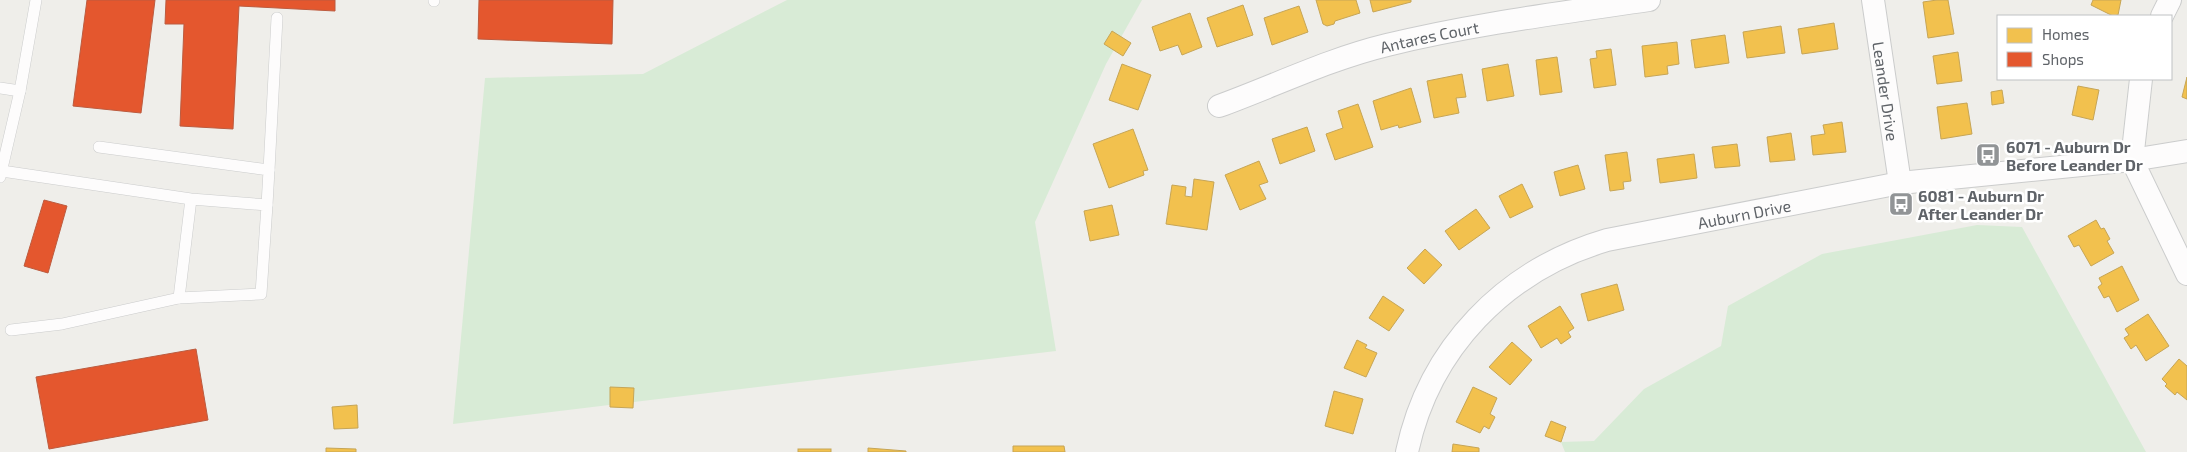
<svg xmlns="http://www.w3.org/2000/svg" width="2187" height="452" font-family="'Exo 2',sans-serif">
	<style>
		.green { fill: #d8ebd6 }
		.homes { fill: #f2c14e; stroke: #c6a556 }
		.shops { fill: #e4572e; stroke: #bc5b3f }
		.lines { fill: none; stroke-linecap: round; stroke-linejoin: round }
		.lane-casing { stroke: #cbcccc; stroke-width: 12 }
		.street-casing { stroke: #cbcccc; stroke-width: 24 }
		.lane { stroke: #fdfcfc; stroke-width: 11 }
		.street { stroke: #fdfcfc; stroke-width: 22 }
		.labels { text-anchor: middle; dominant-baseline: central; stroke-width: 5; stroke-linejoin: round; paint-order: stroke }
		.street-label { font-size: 16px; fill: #5f6368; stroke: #fff }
		.poi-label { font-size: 16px; font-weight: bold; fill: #5f6368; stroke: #fff; text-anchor: start }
	</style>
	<rect width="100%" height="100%" fill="#efeeea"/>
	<!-- green -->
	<g class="green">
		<path d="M787 0H1142L1106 64 1035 222 1056 351 453 424 485 78 643 74Z"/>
		<path d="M1977 225 2022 227 2146 452H1565L1561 442 1594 441 1644 389 1721 346 1728 306 1822 254Z"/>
	</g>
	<!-- homes -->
	<g class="homes">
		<path d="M1316 0H1356L1360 13 1335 21 1334 24 1327 26 1323 24Z"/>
		<path d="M1370 0H1411V2L1373 12Z"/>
		<path d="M1937 0H1948L1954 34 1928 38 1923 2Z"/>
		<path d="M2093 0H2121L2118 15 2113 16 2091 5Z"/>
		<path d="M1243 5 1253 35 1217 47 1207 18Z"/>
		<path d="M1299 6 1308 32 1272 45 1264 18Z"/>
		<path d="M1190 13 1202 47 1182 55 1178 45 1160 51 1152 27Z"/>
		<path d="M1834 23 1838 49 1802 54 1798 29Z"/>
		<path d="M1781 26 1785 53 1747 58 1743 32Z"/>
		<path d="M1112 31 1131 43 1123 56 1104 44Z"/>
		<path d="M1725 35 1729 63 1695 68 1691 40Z"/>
		<path d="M1677 42 1679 64 1667 66 1668 74 1645 77 1642 46Z"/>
		<path d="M1611 49 1616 85 1594 88 1590 59 1597 58 1596 51Z"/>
		<path d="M1958 52 1962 81 1937 84 1933 56Z"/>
		<path d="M1557 57 1562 92 1540 95 1536 60Z"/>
		<path d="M1122 64 1151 75 1138 110 1109 100Z"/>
		<path d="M1508 64 1514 96 1487 101 1482 69Z"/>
		<path d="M1462 74 1466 97 1456 98 1459 113 1434 118 1427 81Z"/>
		<path d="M2187 77V99L2182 97Z"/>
		<path d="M2078 86 2099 90 2093 120 2072 115Z"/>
		<path d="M1411 88 1421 122 1399 128 1398 125 1381 130 1373 101Z"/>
		<path d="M2002 90 2004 103 1992 105 1991 92Z"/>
		<path d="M1967 103 1972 134 1941 139 1937 107Z"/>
		<path d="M1358 104 1373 147 1335 160 1326 134 1343 128 1338 111Z"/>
		<path d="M1842 122 1846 152 1813 155 1811 136 1825 134 1823 125Z"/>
		<path d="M1307 127 1315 151 1280 164 1272 139Z"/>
		<path d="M1133 129 1148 170 1143 171 1144 175 1109 188 1093 144Z"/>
		<path d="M1791 133 1795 160 1770 162 1767 137Z"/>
		<path d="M1737 144 1740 166 1715 168 1712 147Z"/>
		<path d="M1627 152 1631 181 1623 182 1624 189 1610 191 1605 155Z"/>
		<path d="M1694 154 1697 178 1660 183 1657 159Z"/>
		<path d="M1259 161 1268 182 1259 185 1266 199 1240 210 1225 175Z"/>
		<path d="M1578 165 1585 189 1560 196 1554 172Z"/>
		<path d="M1194 179 1214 182 1207 230 1166 224 1172 185 1186 187 1185 196 1192 197Z"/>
		<path d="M1522 184 1533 207 1510 218 1499 196Z"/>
		<path d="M1112 205 1119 235 1090 241 1084 211Z"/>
		<path d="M1476 209 1490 228 1459 250 1445 231Z"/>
		<path d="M2096 220 2101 229 2104 228 2110 239 2107 241 2114 253 2091 266 2079 245 2074 247 2068 236Z"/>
		<path d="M1425 249 1442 265 1424 284 1407 268Z"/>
		<path d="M2122 266 2139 300 2117 312 2109 296 2104 298 2098 287 2102 284 2099 278Z"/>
		<path d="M1617 284 1624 310 1588 321 1581 294Z"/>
		<path d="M1383 296 1404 310 1389 331 1369 318Z"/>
		<path d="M1560 306 1574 328 1568 332 1571 337 1561 344 1557 338 1541 348 1528 326Z"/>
		<path d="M2148 314 2169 346 2146 361 2136 345 2131 349 2124 338 2129 335 2125 329Z"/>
		<path d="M1357 340 1367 345 1365 348 1377 353 1366 377 1344 368Z"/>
		<path d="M1512 342 1532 360 1510 385 1489 367Z"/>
		<path d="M2179 359 2187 366V400L2177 392 2175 395 2165 386 2167 384 2162 379Z"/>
		<path d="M610 387 634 388 633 408 610 407Z"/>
		<path d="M1473 387 1497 398 1490 414 1495 417 1489 429 1484 426 1480 433 1456 422Z"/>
		<path d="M1334 391 1363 399 1353 434 1325 426Z"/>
		<path d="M357 405 358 428 334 429 332 407Z"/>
		<path d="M1551 421 1566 427 1561 442 1545 436Z"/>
		<path d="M1453 444 1479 448V452H1452Z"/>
		<path d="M1013 446H1064L1065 452H1013Z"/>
		<path d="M326 448 356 449V452H326Z"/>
		<path d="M868 448 906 451V452H868Z"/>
		<rect x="798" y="449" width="33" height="3"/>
	</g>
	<!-- shops -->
	<g class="shops">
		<path d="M87 0H155L141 113 73 106Z"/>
		<path d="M166 0H335V11L239 6 233 129 180 126 184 24H165Z"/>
		<path d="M479 0H613L612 44 478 39Z"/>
		<path d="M44 200 67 206 48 273 24 266Z"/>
		<path d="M196 349 208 420 49 449 36 377Z"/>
	</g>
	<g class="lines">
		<defs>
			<g id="lane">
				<path d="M434 1V0"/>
				<path d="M0 88 20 91 36 0"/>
				<path d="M99 147 269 170 267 205"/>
				<path d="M269 170 277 18"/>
				<path d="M2 171 191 199 267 205 261 294 179 298 191 199"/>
				<path d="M0 177 20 91"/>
				<path d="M11 330 62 324 179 298"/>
			</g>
			<g id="street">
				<path id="s1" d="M1873 0 1900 183"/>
				<path d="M2162 16 2170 0"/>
				<path id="s2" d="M1219 106C1274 86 1329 59 1387 45 1473 24 1561 13 1649 0"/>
				<path d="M2132 160 2187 274"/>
				<path d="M2132 160 2141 79"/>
				<path id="s3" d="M1407 452C1429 348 1505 270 1607 240L1900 183 2132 160 2187 151"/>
			</g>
		</defs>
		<!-- lane casing -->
		<use href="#lane" class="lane-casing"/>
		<!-- street casing -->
		<use href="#street" class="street-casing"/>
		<!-- lane -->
		<use href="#lane" class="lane"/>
		<!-- street -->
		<use href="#street" class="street"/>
	</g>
	<!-- icons -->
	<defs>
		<symbol id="bus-square" viewBox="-11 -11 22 22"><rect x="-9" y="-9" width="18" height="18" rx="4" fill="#919496" stroke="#fff"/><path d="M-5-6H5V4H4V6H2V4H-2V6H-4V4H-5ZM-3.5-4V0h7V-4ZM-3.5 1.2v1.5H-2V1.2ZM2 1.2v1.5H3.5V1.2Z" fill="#fff"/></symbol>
	</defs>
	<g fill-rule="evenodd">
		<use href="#bus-square" x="1974" y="141" width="28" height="28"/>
		<use href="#bus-square" x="1887" y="190" width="28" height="28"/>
	</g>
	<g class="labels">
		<!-- street labels -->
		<g class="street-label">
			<text stroke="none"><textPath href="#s2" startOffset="222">Antares Court</textPath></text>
			<text stroke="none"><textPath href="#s1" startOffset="92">Leander Drive</textPath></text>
			<text stroke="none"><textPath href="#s3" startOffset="446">Auburn Drive</textPath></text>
		</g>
		<!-- poi labels -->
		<g class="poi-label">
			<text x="2006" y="146">6071 - Auburn Dr<tspan x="2006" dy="18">Before Leander Dr</tspan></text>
			<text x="1918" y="195">6081 - Auburn Dr<tspan x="1918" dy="18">After Leander Dr</tspan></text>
		</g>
	</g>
	<!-- legend -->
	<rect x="1997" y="15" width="175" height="65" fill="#ffffff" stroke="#bfc1c3"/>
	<rect x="2007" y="28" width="25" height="15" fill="#f2c14e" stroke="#bfc1c3"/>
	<text x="2042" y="40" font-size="15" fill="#5f6368">Homes</text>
	<rect x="2007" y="52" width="25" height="15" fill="#e4572e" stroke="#bfc1c3"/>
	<text x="2042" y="65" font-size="15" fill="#5f6368">Shops</text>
</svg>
